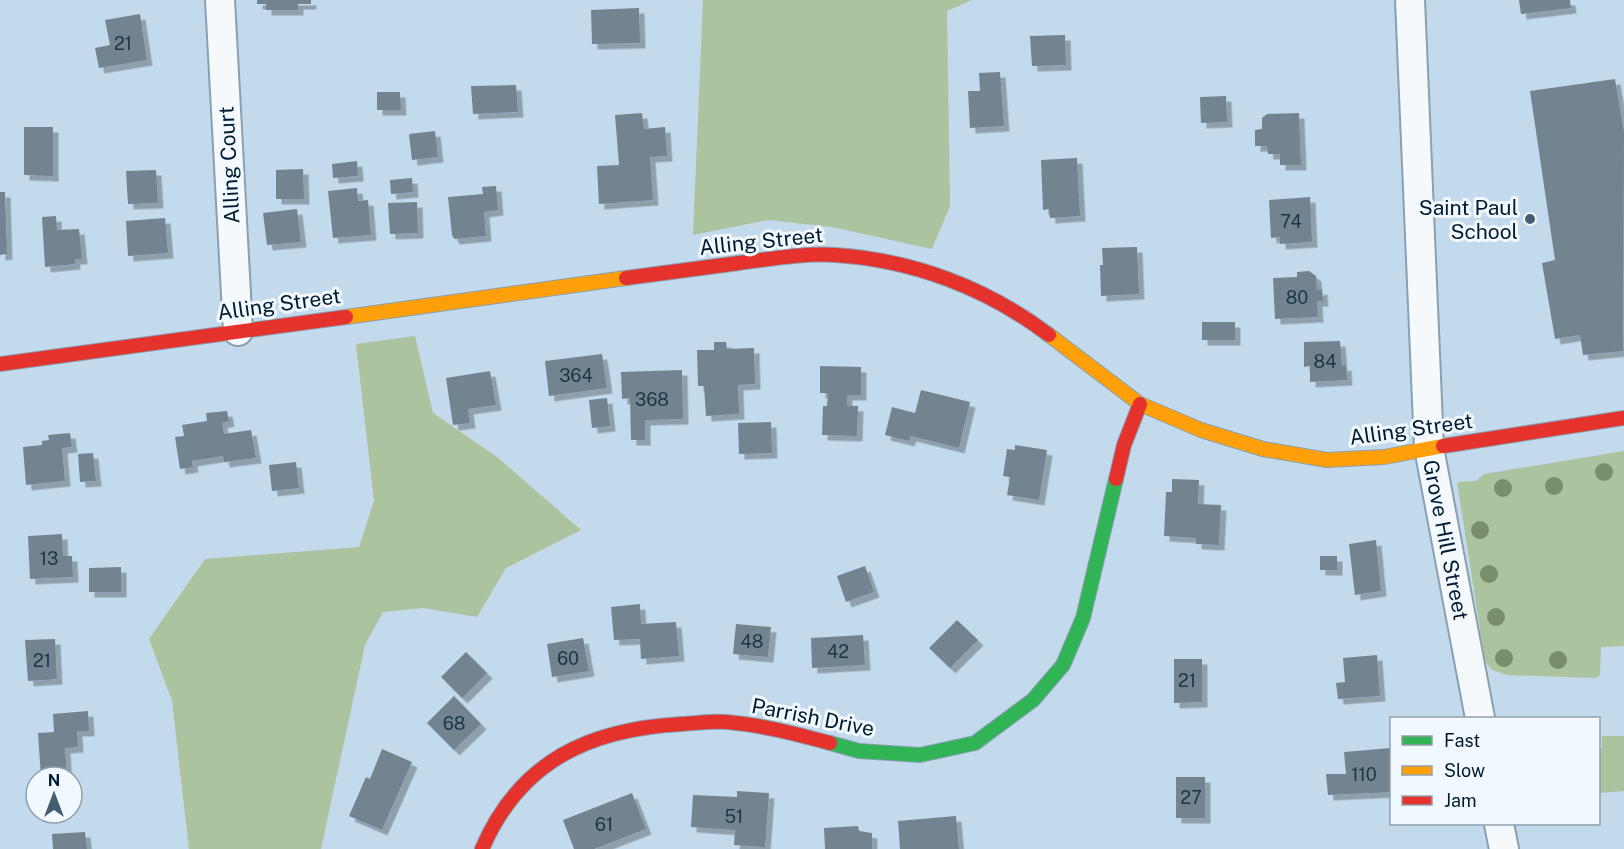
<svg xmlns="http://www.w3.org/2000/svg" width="1624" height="849" font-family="'Public Sans',sans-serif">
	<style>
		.green { fill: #abc39e }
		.building { fill: #72848f; filter: url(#shadow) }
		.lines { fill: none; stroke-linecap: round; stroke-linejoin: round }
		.street-casing { stroke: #88a0b1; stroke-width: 32 }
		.fast-casing { stroke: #88a0b1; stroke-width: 16 }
		.slow-casing { stroke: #88a0b1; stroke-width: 16 }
		.jam-casing { stroke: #88a0b1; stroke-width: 16 }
		.street { stroke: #f6f9fc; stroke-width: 28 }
		.fast { stroke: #30b455; stroke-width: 14 }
		.slow { stroke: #ff9f0a; stroke-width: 14 }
		.jam { stroke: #e5322d; stroke-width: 14 }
		.tree { fill: #7a8e6c }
		.poi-dot { fill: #445e71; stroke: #f1f8fe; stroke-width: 2 }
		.labels { text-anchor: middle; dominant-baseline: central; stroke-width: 6; stroke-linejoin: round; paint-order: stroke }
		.number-label { font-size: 18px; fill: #1c3547 }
		.street-label { font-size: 21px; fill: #001b2f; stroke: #f1f8fe }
		.poi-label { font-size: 21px; fill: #001b2f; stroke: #f1f8fe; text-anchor: end }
	</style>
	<defs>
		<filter id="shadow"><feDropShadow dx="5.5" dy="5.5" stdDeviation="0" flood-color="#0004"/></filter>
	</defs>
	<rect width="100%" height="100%" fill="#c3daec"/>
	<!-- green -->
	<g class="green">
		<path d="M703 0H972L947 11 950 206 932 249 832 227 768 220 693 235Z"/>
		<path d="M415 336 433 413 497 457 581 530 506 568 477 617 423 608 383 612 365 645 321 849H189L172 701 149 639 205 559 359 547 374 501 356 344Z"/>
		<path d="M1624 451V646L1601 647 1600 675 1596 678 1507 675 1492 670 1485 661 1457 482 1476 481 1484 474Z"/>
		<path d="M1602 736H1624V791L1599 793V749L1602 748Z"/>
	</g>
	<!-- building -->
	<g class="building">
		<path d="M257 0H311V4H298V10H266V4H257Z"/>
		<path d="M1519 0H1570L1571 8 1521 14Z"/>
		<path d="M639 8 640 43 592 44 591 10Z"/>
		<path d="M140 14 147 60 99 68 95 48 110 45 105 20Z"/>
		<path d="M1065 35 1066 65 1032 66 1030 36Z"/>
		<path d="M1000 72 1004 126 970 128 968 91H980L979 73Z"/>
		<path d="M1615 79 1624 132 1623 351 1583 355 1580 335 1555 339 1542 263 1555 260 1530 91Z"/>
		<path d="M516 85 518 112 473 114 471 86Z"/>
		<path d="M377 92H400L401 110H377Z"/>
		<path d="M1226 96 1227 122 1201 123 1200 97Z"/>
		<path d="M642 113 644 129 665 127 667 156 650 157 653 200 599 204 597 166 619 165 615 115Z"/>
		<path d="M1299 113 1301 165H1280V154H1268L1267 146H1255V130L1262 129V118L1267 114Z"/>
		<path d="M24 127H53V176L24 175Z"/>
		<path d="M435 131 438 157 412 160 409 134Z"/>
		<path d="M1077 158 1080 216 1050 218 1049 209 1043 210 1041 160Z"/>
		<path d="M357 161 358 176 333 178 332 164Z"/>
		<path d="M303 169 304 199H276V170Z"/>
		<path d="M156 170 158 203 128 204 126 171Z"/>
		<path d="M412 178 413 192 391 194 390 180Z"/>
		<path d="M496 186 498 210 484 212 486 236 454 239 452 235 448 197 483 194 482 187Z"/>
		<path d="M357 188 358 201 368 200 371 235 333 238 328 191Z"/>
		<path d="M0 192H5L7 254 0 255Z"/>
		<path d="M1310 197 1312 242 1280 244V237L1271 238 1269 200Z"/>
		<path d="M417 202 418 233 390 234 388 203Z"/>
		<path d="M297 209 301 242 267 245 263 213Z"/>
		<path d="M56 216 57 230 79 229 82 259H75V264L45 267 42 217Z"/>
		<path d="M165 218 168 253 128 256 126 221Z"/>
		<path d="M1137 247 1139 294 1101 296 1100 265H1103L1102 248Z"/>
		<path d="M1309 271 1316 276 1317 290 1322 289 1323 301H1317L1318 317 1275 319 1273 278 1297 277V272Z"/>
		<rect x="1202" y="322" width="33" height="18"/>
		<path d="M1340 341 1342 366 1346 365 1347 380 1310 382V366L1304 367V342Z"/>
		<path d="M714 342H726L727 349 754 348 755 384 738 385 739 414 706 416 704 386H698L697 350H714Z"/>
		<path d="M602 354 607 388 549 396 545 361Z"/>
		<path d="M820 366 861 367V395H847V406H858L857 436 822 435 823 406H827L828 393H820Z"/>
		<path d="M682 370 683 419 645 420V440H631L630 398 622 399 621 372Z"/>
		<path d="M490 371 496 405 468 409 470 423 453 425 446 378Z"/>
		<path d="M921 390 970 402 959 448 911 436 909 441 885 435 892 407 915 413Z"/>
		<path d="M607 398 610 426 592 428 589 400Z"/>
		<path d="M227 411 229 421 222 423 224 434 251 430 256 458 224 462 223 456 192 461 193 467 180 469 175 437 184 436 182 425 207 421 206 413Z"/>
		<path d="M771 422 772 453 739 454 738 423Z"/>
		<path d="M70 433 72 447 62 448 65 481 26 485 23 447 42 445V441L49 440 48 435Z"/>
		<path d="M1015 445 1047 450 1039 500 1007 495 1010 477 1003 476 1007 449 1015 450Z"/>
		<path d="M93 453 96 481 80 482 78 454Z"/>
		<path d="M296 462 299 488 272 491 269 465Z"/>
		<path d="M1172 479 1199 480 1198 504 1221 505 1219 545 1196 544V538L1164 536 1166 492H1172Z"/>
		<path d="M62 534 63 556H72L73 577 30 579 28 536Z"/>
		<path d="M1376 540 1381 591 1355 595 1349 544Z"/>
		<rect x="1320" y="556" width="17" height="14"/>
		<path d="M865 566 874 592 846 602 837 576Z"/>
		<path d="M121 567V592H89V568Z"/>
		<path d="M640 604 641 624 676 622 679 656 641 659 640 639 614 640 611 607Z"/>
		<path d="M957 620 978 640 950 668 929 648Z"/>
		<path d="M736 624 771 627 768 657 733 654Z"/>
		<path d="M863 635 865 665 812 668 811 638Z"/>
		<path d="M583 638 589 671 552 677 547 644Z"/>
		<path d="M55 639 57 679 28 681 25 640Z"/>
		<path d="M466 652 487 673 462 698 441 677Z"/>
		<path d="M1377 655 1380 696 1338 699 1336 683 1345 682 1343 658Z"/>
		<path d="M1174 659H1202V702L1174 703Z"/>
		<path d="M454 696 481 724 454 750 427 723Z"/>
		<path d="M88 711 89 731H77L78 747 65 748 67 777H41L38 733 54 732 53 714Z"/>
		<path d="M1391 748 1392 792 1328 795 1326 774H1346L1344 752Z"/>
		<path d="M382 749 412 762 382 830 349 816 366 777 370 779Z"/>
		<rect x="1176" y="777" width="29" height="41"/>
		<path d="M737 791 769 793 765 847 734 845 735 830 691 827 693 795 737 797Z"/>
		<path d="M632 793 646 829 594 849H574L563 820Z"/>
		<path d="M956 816 959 849H900L898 821Z"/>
		<path d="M858 826 859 831 872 833V849H825L824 828Z"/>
		<path d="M85 832 87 849H53L52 834Z"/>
	</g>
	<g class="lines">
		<defs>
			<g id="street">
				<path d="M220 0 238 331"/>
				<path d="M1410 0 1429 448 1480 718"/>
				<path d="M1499 824 1504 849"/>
			</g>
			<path id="fast" d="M830 743 859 751 920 755 975 743 1033 700 1063 665 1083 618 1116 479"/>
			<g id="slow">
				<path d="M346 317 626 278"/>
				<path d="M1049 335 1140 404 1201 430 1263 449 1327 460 1384 457 1443 446"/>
			</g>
			<g id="jam">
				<path d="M626 278C664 273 702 268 739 263 771 259 803 253 835 255 913 260 987 288 1049 335"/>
				<path d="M0 364 346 317"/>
				<path d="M1443 446 1624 418"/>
				<path d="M1116 479 1124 445 1140 404"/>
				<path d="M482 849C520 761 589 729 682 724 697 723 712 721 727 722 762 725 796 734 830 743"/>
			</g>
		</defs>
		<!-- street casing -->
		<use href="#street" class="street-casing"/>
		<!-- fast casing -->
		<use href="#fast" class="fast-casing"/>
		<!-- slow casing -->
		<use href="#slow" class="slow-casing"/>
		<!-- jam casing -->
		<use href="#jam" class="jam-casing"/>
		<!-- street -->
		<use href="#street" class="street"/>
		<!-- fast -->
		<use href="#fast" class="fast"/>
		<!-- slow -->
		<use href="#slow" class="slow"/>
		<!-- jam -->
		<use href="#jam" class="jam"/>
	</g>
	<!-- trees -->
	<g class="tree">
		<circle cx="1604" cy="472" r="9"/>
		<circle cx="1554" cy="486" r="9"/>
		<circle cx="1503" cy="488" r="9"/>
		<circle cx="1480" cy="530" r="9"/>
		<circle cx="1489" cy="574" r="9"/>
		<circle cx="1496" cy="617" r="9"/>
		<circle cx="1504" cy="658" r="9"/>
		<circle cx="1558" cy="660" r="9"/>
	</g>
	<!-- markers -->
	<circle class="poi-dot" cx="1530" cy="219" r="6"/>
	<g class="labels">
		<!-- number labels -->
		<g class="number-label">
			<text x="123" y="43">21</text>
			<text x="1291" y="221">74</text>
			<text x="1297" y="297">80</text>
			<text x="1325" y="361">84</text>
			<text x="576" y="375">364</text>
			<text x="652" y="399">368</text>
			<text x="49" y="558">13</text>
			<text x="752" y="641">48</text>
			<text x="838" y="651">42</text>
			<text x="568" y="658">60</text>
			<text x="42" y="660">21</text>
			<text x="1187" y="680">21</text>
			<text x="454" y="723">68</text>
			<text x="1364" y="774">110</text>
			<text x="1191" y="797">27</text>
			<text x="734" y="816">51</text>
			<text x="604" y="824">61</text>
		</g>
		<!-- street labels -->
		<g class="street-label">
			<text transform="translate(229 165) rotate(-93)">Alling Court</text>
			<text transform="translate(761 241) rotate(-6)">Alling Street</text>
			<text transform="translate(279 304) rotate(-8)">Alling Street</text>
			<text transform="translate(1411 429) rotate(-8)">Alling Street</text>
			<text transform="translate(1446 540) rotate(79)">Grove Hill Street</text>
			<text transform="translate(813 717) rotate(11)">Parrish Drive</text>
		</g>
		<!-- poi labels -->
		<g class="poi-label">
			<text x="1518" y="207">Saint Paul<tspan x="1518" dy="24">School</tspan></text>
		</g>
	</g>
	<!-- legend -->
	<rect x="1390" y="717" width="210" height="108" fill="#f1f8fe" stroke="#91a0ab" stroke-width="1.5"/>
	<rect x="1402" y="736" width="30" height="9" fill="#30b455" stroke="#91a0ab" stroke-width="1.5"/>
	<text x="1444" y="747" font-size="18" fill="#001b2f">Fast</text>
	<rect x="1402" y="766" width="30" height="9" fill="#ff9f0a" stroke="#91a0ab" stroke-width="1.5"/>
	<text x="1444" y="777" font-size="18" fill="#001b2f">Slow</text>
	<rect x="1402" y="796" width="30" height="9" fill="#e5322d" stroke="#91a0ab" stroke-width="1.5"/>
	<text x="1444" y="807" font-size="18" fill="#001b2f">Jam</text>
	<!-- north arrow -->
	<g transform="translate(54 795)"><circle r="28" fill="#f1f8fe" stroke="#91a0ab" stroke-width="1.5"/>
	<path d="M0-4.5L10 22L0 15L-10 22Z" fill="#445e71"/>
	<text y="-9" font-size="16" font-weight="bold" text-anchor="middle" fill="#001b2f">N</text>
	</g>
</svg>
